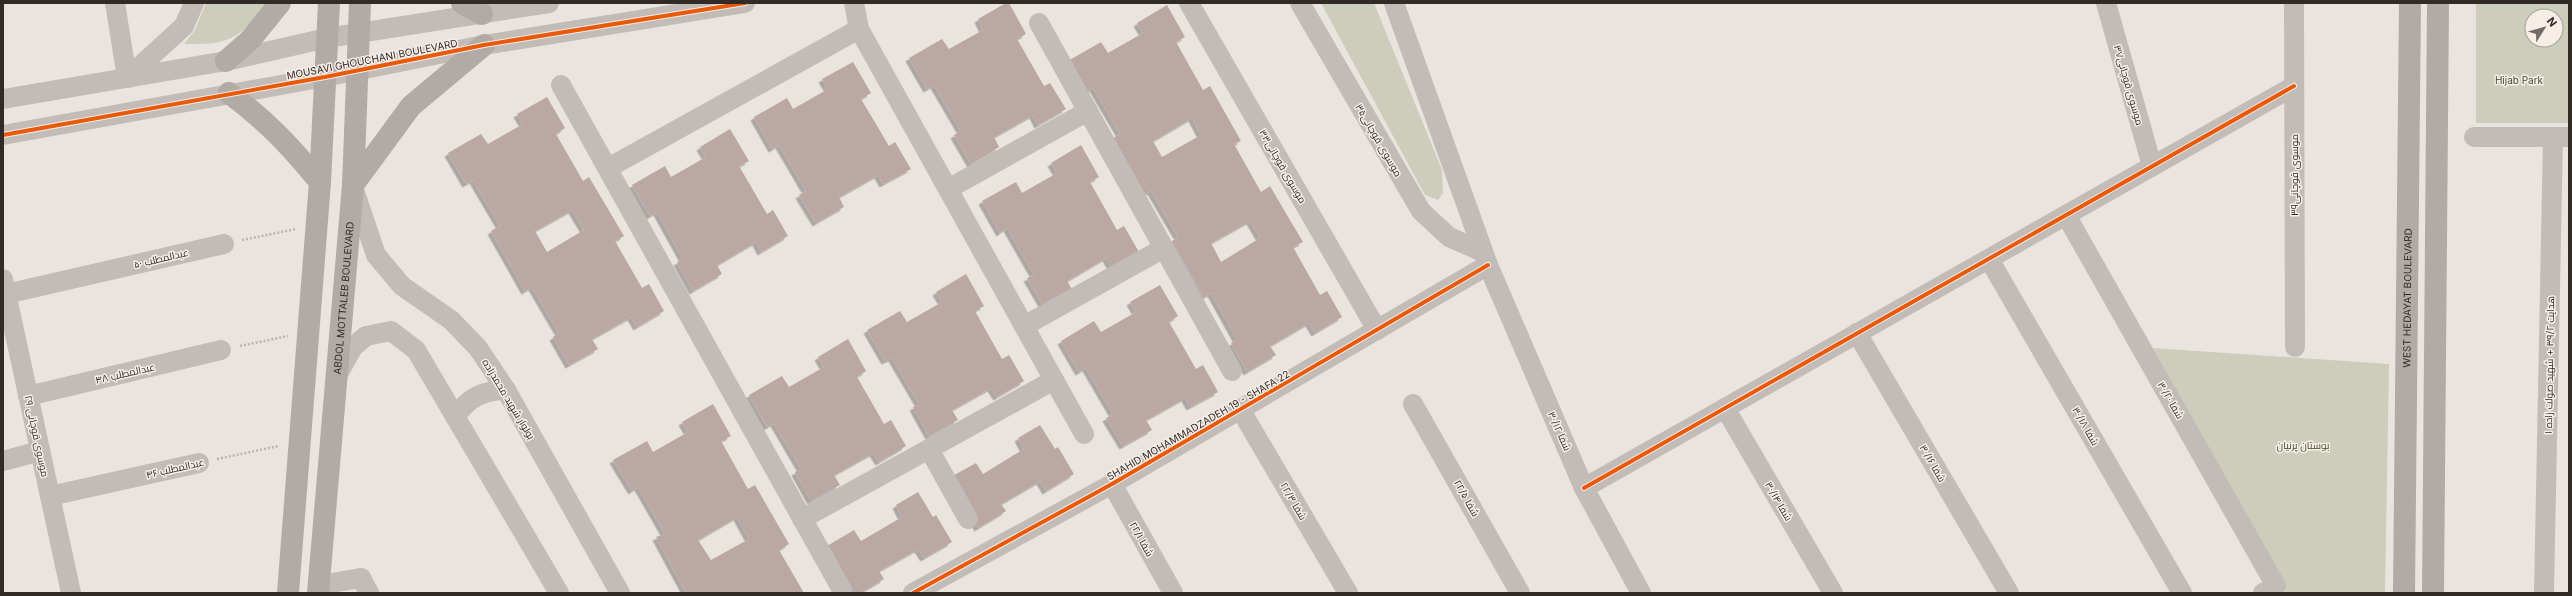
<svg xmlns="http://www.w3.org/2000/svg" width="2572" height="596" font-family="Inter,Cairo,sans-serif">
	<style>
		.green { fill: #cccdbb; fill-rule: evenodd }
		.building { fill: #bba8a3; fill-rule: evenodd; filter: url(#shadow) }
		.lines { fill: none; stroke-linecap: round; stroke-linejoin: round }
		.path { stroke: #bbb4b1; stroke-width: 2.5; stroke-dasharray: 2 2; stroke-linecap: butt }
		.minor { stroke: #c2bcb8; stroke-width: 20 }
		.major { stroke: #b1aaa7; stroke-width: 22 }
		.cycleway-casing { stroke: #f6ede6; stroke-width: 6 }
		.cycleway { stroke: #e8590c; stroke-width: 4 }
		.labels { text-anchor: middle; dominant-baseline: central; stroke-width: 3; stroke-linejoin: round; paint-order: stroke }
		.street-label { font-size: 10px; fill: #322a27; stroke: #f6ede6 }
		.park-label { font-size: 10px; fill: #454d2e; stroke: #f6ede6 }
	</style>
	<defs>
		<filter id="shadow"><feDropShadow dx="-3.5" dy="3.5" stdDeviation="0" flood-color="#0004"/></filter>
	</defs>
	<rect width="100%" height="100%" fill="#eae4df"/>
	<!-- green -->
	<g class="green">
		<path d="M206 3H269C238 38 232 45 184 44L195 30Z"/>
		<path d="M1321 3H1374L1442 170 1443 193 1438 200 1425 195Z"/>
		<path d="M2476 3H2569V123H2476ZM2532 16H2556V40H2532Z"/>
		<path d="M2153 348 2389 364 2385 593H2286Z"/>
	</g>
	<!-- building -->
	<g class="building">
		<path d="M1006 3H1009L1026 34 1017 39 1044 86 1050 83 1066 109 1038 125 1033 115 994 137 999 147 971 164 954 135 961 131 934 85 927 89 909 58 942 39 949 49 983 30 978 19Z"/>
		<path d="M1167 5 1185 37 1176 42 1203 90 1210 86 1241 141 1234 144 1261 192 1270 186 1284 210 1303 242 1293 247 1320 295 1327 291 1342 317 1315 333 1309 323 1270 346 1276 355 1247 372 1231 343 1237 340 1211 293 1204 297 1172 241 1178 237 1151 191 1144 194 1113 138 1120 134 1093 88 1086 92 1068 61 1101 42 1108 53 1143 33 1137 23ZM1192 118 1201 135 1162 157 1153 141ZM1250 221 1260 238 1221 262 1211 243Z"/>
		<path d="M853 62 871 93 861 99 889 146 895 142 911 169 883 184 878 175 839 197 844 207 816 223 799 195 806 191 779 145 772 149 754 117 787 98 793 109 828 89 822 79Z"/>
		<path d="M547 97 565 128 556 134 583 181 589 177 624 236 615 241 642 288 649 284 664 311 637 327 631 317 592 339 598 349 569 365 553 337 559 333 532 287 525 291 491 231 500 226 473 180 466 184 448 153 481 134 488 144 523 124 517 114ZM572 210 584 230 547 252 535 231Z"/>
		<path d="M730 129 749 161 739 166 767 214 773 210 788 236 761 252 756 242 717 265 722 274 693 291 677 262 683 259 657 212 650 216 632 185 665 166 671 177 706 157 700 147Z"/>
		<path d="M1081 145 1099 177 1090 182 1117 230 1124 226 1139 252 1112 268 1106 258 1067 281 1073 291 1044 307 1027 278 1034 275 1007 228 1000 233 982 201 1016 182 1022 193 1057 173 1051 163Z"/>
		<path d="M966 274 984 306 975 311 1002 359 1009 355 1024 381 997 397 991 388 952 410 958 420 929 436 913 407 919 404 892 358 885 361 867 330 900 311 907 322 942 302 936 292Z"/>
		<path d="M1160 285 1178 316 1169 322 1196 369 1203 365 1218 392 1190 407 1185 398 1146 420 1152 430 1123 446 1106 418 1113 414 1086 368 1079 372 1061 341 1094 321 1101 332 1136 312 1130 302Z"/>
		<path d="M848 339 866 371 857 377 884 424 891 420 906 446 879 462 873 453 834 475 840 485 811 501 795 472 801 469 774 423 767 427 749 395 782 376 789 387 824 367 818 357Z"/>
		<path d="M713 404 731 436 721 441 748 489 755 485 789 544 779 550 804 593H686L656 537 665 534 638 487 632 491 613 460 647 441 653 452 688 432 682 422ZM737 517 749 539 711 560 698 540Z"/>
		<path d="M1040 425 1055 449 1058 447 1074 474 1046 491 1040 481 1001 504 1006 511 978 528 949 478 976 463 983 474 1024 449 1018 438Z"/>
		<path d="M918 492 933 517 936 515 952 542 924 558 918 549 879 571 884 579 860 593H855L827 546 854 530 861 541 902 517 896 505Z"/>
	</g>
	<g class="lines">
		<!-- path -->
		<g class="path">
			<path d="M242 240 296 229"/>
			<path d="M240 346 288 336"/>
			<path d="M217 459 279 446"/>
		</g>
		<!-- minor -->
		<g class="minor">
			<path d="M115 3 127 78"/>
			<path d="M854 3 859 29 1084 434"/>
			<path d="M1189 3 1377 330"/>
			<path d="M1300 3 1421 211 1449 237 1483 252"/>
			<path d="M1394 3 1488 265 1584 488 1641 593"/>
			<path d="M2106 3 2152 166"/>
			<path d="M2294 3 2295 347"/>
			<path d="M1039 23 1232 371"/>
			<path d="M127 78 184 26 194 3"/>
			<path d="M561 85 842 590"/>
			<path d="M3 99 226 61 327 38 549 3"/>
			<path d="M3 135 325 77 484 45 745 3"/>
			<path d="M2474 137H2569"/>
			<path d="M608 168 859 29"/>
			<path d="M353 187 376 255 402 286 451 320 478 348 506 390 620 593"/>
			<path d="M948 189 1088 111"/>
			<path d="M2066 215 2276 586 2263 593"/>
			<path d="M1989 259 2182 593"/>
			<path d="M3 279 71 593"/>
			<path d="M6 294 224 244"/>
			<path d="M1024 326 1164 248"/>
			<path d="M1857 333 2009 593"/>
			<path d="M337 376 353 347 366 336 391 331 416 350 559 593"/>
			<path d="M28 396 221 350"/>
			<path d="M1413 404 1520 593"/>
			<path d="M1725 408 1833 593"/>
			<path d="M1240 409 1348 593"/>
			<path d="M455 417C468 398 483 390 506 390"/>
			<path d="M929 449 968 519"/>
			<path d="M3 461 40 451"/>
			<path d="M1112 484 1173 593"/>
			<path d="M1584 488 2294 86"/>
			<path d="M50 496 199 463"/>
			<path d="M802 519 1054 380"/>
			<path d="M361 578 369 593"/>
			<path d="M319 585 361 578"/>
			<path d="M913 593 1112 484 1488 265"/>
			<path d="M2544 593 2553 137"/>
		</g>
		<!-- major -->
		<g class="major">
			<path d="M462 3 482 14"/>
			<path d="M226 61 250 40 280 3"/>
			<path d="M229 93C267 121 290 146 320 182"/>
			<path d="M353 185 411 106 484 45"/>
			<path d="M288 593 320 182 329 3"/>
			<path id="s1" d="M318 593 353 185 360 3"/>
			<path id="s2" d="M2404 593 2410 3"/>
			<path d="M2433 593 2438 3"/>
		</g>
		<defs>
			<g id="cycleway">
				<path d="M3 135 325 77 484 45 745 3"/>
				<path d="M1584 488 2294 86"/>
				<path d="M913 593 1112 484 1488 265"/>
			</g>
		</defs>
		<!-- cycleway casing -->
		<use href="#cycleway" class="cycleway-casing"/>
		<!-- cycleway -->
		<use href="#cycleway" class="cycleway"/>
	</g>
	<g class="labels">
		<!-- street labels -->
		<g class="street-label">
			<text transform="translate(372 59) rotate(-11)">MOUSAVI GHOUCHANI BOULEVARD</text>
			<text transform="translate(2129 85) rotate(74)">موسوی قوچانی۳۷</text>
			<text transform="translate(1379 140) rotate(60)">موسوی قوچانی۳۵</text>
			<text transform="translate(1283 166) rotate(60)">موسوی قوچانی۳۳</text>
			<text transform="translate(2294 175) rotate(-90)">موسوی قوچانی۳۹</text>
			<text transform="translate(161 258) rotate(-13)">عبدالمطلب ۵۰</text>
			<text stroke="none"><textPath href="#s1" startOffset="296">ABDOL MOTTALEB BOULEVARD</textPath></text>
			<text stroke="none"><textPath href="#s2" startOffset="295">WEST HEDAYAT BOULEVARD</textPath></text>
			<text transform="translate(2549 365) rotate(-89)">هدایت ۳۹/۲ + شهید صولت زاده ۱</text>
			<text transform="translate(125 373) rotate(-13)">عبدالمطلب ۴۸</text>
			<text transform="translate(509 399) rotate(59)">بولوار شهید محمدزاده</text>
			<text transform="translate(2171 400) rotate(60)">شفا ۳۰/۲۰</text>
			<text transform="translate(1198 425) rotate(-30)">SHAHID MOHAMMADZADEH 19 - SHAFA 22</text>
			<text transform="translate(2086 426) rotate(60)">شفا ۳۰/۱۸</text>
			<text transform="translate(1560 431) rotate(66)">شفا ۳۰/۱۲</text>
			<text transform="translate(37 436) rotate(78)">موسوی قوچانی ۲۹</text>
			<text transform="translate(1933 463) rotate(60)">شفا ۳۰/۱۶</text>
			<text transform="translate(175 468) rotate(-13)">عبدالمطلب ۴۶</text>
			<text transform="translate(1467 498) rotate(61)">شفا ۲۲/۵</text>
			<text transform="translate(1294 501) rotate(60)">شفا ۲۲/۳</text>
			<text transform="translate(1779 501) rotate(60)">شفا ۳۰/۱۴</text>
			<text transform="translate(1142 539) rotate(61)">۲۲/۱ شفا</text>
		</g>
		<!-- park labels -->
		<g class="park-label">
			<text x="2519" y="80">Hijab Park</text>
			<text x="2303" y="445">بوستان پرنیان</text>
		</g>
	</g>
	<!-- border -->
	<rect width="2572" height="596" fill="none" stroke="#322a27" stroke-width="8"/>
	<!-- north arrow -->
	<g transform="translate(2544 28) rotate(53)"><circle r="19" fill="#f6ede6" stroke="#a89f9a"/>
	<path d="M0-3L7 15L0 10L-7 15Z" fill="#726b67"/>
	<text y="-6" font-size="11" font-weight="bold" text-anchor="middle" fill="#322a27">N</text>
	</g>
</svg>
